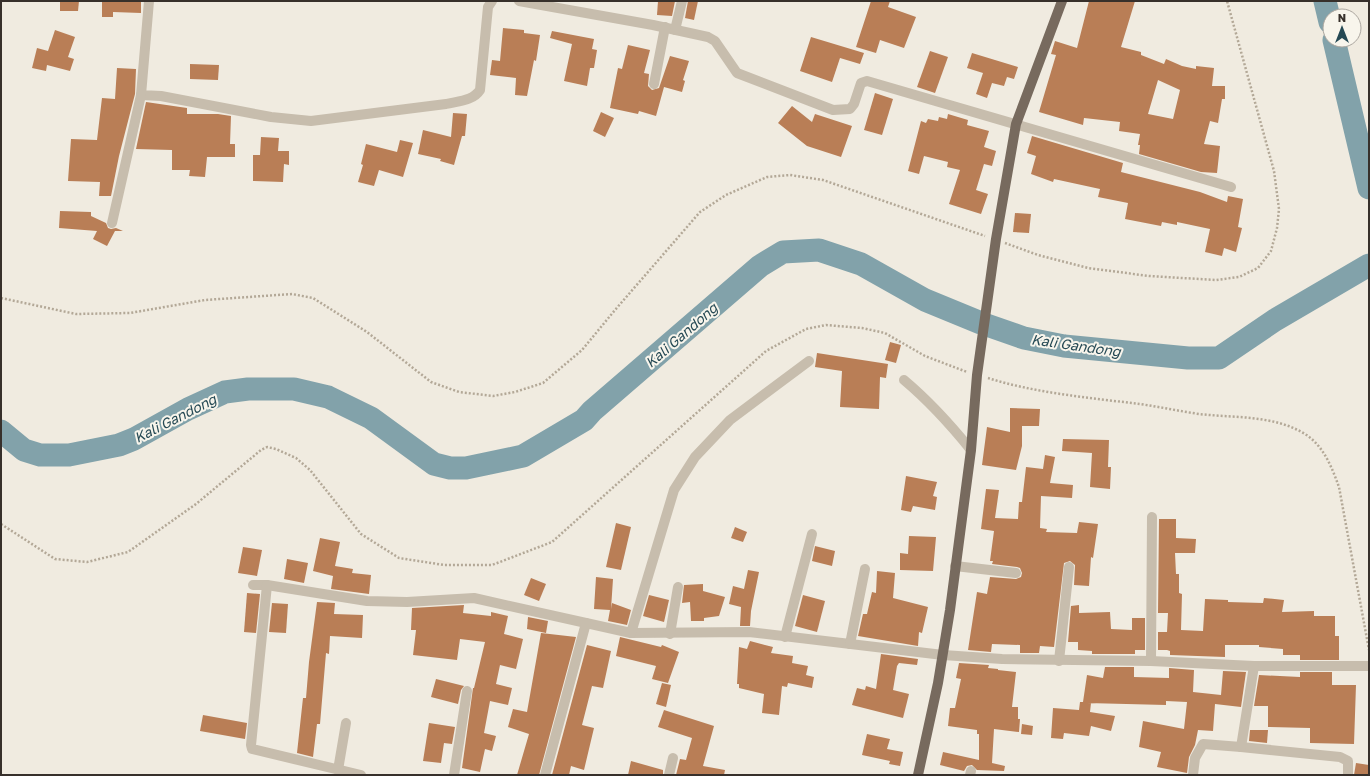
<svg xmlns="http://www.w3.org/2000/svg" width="1370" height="776" font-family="'Golos Text',sans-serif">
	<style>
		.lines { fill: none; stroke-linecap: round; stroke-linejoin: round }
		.river { stroke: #82a2aa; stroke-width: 23 }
		.building { fill: #b97e56; fill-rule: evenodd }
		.path { stroke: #b3a897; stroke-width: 2.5; stroke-dasharray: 2 2; stroke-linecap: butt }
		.minor { stroke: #c7bdad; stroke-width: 10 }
		.major { stroke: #776a5e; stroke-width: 10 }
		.labels { text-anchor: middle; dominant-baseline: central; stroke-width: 4; stroke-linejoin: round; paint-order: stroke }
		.water-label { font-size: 14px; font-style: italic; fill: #254954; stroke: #f8f5ec }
	</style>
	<rect width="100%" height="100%" fill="#f0ebe0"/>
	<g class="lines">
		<!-- river -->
		<g class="river">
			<path d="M1325 1 1330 22"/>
			<path d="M1334 40 1369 188"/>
			<path d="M1 431 24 450 40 455H69L119 445 134 439 188 409 225 392 248 389H294L328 397 371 418 434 464 450 468H466L523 456 584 420 592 411 760 266 783 252 819 250 861 264 925 300 981 323 1024 338 1064 346 1188 358H1219L1275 320 1369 265"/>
		</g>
	</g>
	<!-- building -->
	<g class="building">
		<path d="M60 1H79L78 11H60Z"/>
		<path d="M102 1H141V13L113 12V17H102Z"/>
		<path d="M658 1H675L672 16 657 15Z"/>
		<path d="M688 1H698L694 20 685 18Z"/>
		<path d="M871 1H890L888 7 916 17 904 48 880 40 876 53 856 47Z"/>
		<path d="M1089 1H1135L1121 47 1141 52V55L1164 64 1166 59 1182 66 1196 69V66L1214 68 1212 86H1225V99H1222L1218 123 1210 121 1204 144 1220 146 1217 173 1201 172 1139 154 1140 145H1138L1140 134 1119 131 1120 122 1084 118 1083 125 1039 112 1056 55 1051 54 1055 41 1077 48ZM1158 80 1180 90 1173 119 1148 114Z"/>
		<path d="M503 28 524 30V33L540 35 536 61 534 60 527 96 515 95 516 78 490 75 492 60 500 61Z"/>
		<path d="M55 30 75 37 68 57 74 59 70 71 47 65 46 71 32 68 37 48 48 51Z"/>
		<path d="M552 31 594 39 592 49 597 50 594 68H590L587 86 564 81 572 44 550 38Z"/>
		<path d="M811 37 864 53 860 64 840 58 832 82 800 71Z"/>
		<path d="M628 45 650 50 644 73 649 74 648 86 652 90 659 88 670 56 689 61 683 80 685 81 682 92 664 87 656 116 639 111 638 114 610 108 618 68 622 69Z"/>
		<path d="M930 51 948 57 935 93 917 87Z"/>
		<path d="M972 53 1018 67 1014 79 1007 77 1004 86 992 83 987 98 976 94 983 73 967 68Z"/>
		<path d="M190 64 219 65 218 80 190 79Z"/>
		<path d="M117 68 136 69 135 94 119 156 111 196H99L100 182 68 181 71 139 97 140 102 98 115 99Z"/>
		<path d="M875 93 893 99 882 135 864 130Z"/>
		<path d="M146 102 187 108V114H218L231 116 230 144H235V157H207L205 177 189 176 190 170H172V150L136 149Z"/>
		<path d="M792 106 812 122 815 114 852 126 841 157 807 146 778 123Z"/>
		<path d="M601 112 614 118 605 137 593 131Z"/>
		<path d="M453 113 467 114 465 136H462L454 165 440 161 441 159 418 154 423 130 451 137Z"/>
		<path d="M948 114 968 120 967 125 989 131 984 147 996 151 992 166 984 164 976 190 988 194 981 214 949 204 960 170 947 167 948 162 924 156 919 174 908 171 921 121 926 123 928 119 938 121 939 117 947 119Z"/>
		<path d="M1032 136 1123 163 1121 172 1200 192 1227 202 1228 196 1243 199 1238 227 1242 228 1236 252 1224 248 1222 256 1205 252 1210 229 1177 222V225L1162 222 1161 226 1125 219 1128 203 1098 197 1100 189 1054 179 1053 182 1031 174 1036 156 1027 153Z"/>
		<path d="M261 137 279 138 278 151H289V165L284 164 283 182 253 181V155H260Z"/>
		<path d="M400 140 413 143 403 177 379 170 374 186 358 182 363 165 361 164 366 144 397 152Z"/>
		<path d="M60 211 91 212V216L106 223 108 228 111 229 116 228 123 231H115L107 246 93 239 97 231 59 228Z"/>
		<path d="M1015 213 1031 214 1029 233 1013 232Z"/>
		<path d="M890 342 901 345 896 363 885 360Z"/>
		<path d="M817 353 888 364 886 378 880 377 879 409 840 407 842 371 815 367Z"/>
		<path d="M1010 408 1040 409 1039 426H1022V446L1016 470 982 465 987 427 1010 432Z"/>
		<path d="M1063 439 1109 440 1108 467H1111L1110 489 1090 487 1092 453 1062 451Z"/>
		<path d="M1045 455 1055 457 1050 483 1073 485 1072 498 1041 496 1040 528 1047 529 1046 532 1077 533 1079 522 1098 524 1093 558 1091 557 1089 586 1074 585 1075 565 1070 561 1064 563 1054 647 1040 646 1039 653H1020V645L992 644 991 652 968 650 977 592 987 594 990 577 1016 579 1021 577 1022 573 1020 568 1017 567 992 564 993 561H990L994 531 981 529 986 489 999 490 995 518 1018 519 1019 502H1022L1026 467 1043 469Z"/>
		<path d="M906 476 937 482 933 496 937 497 935 510 913 506 911 512 901 510Z"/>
		<path d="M1159 519H1176V538L1196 539 1195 553H1175L1176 574H1179V593L1182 594 1181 630 1203 631 1205 599 1228 600V602L1263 603 1264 598 1284 600 1282 612 1314 611V616H1335V636H1339V660H1300V655H1283V649L1259 647V645H1225V657L1170 655V651L1167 650H1158V632H1167L1168 613H1158Z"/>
		<path d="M616 523 631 527 621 570 606 567Z"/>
		<path d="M735 527 747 532 743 542 731 538Z"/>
		<path d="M909 536 936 537 933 571 900 570V553L908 554Z"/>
		<path d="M320 538 340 542 335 566 353 569 352 573 371 575 369 594 331 589 333 576 313 571Z"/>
		<path d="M815 546 835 551 832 566 812 561Z"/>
		<path d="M243 547 262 550 257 576 238 573Z"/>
		<path d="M287 559 308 563 304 583 284 579Z"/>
		<path d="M748 570 759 572 751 611 750 626H740L741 607 729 604 733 586 744 589Z"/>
		<path d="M877 571 895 573 893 598 928 607 922 633 919 632 918 646 858 636 863 614H867L872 592 876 593Z"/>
		<path d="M596 577 613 579 611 609 612 603 631 610 627 625 608 621 610 610 594 609Z"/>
		<path d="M531 578 546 584 539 601 524 595Z"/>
		<path d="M703 584V591L725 597 719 616 704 618V621H691L690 602 682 603 684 585Z"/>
		<path d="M247 593 260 594 256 633 244 632Z"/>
		<path d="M649 595 669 600 664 622 643 616Z"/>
		<path d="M803 595 825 601 817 632 795 626Z"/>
		<path d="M317 602 335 603 334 614 363 615 362 638 330 636 329 654 326 653 320 724H317L313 757 297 753 303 698H306L309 662Z"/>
		<path d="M272 603 288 604 286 633 269 632Z"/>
		<path d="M464 605 463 613 491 616V612L508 616 504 634 523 639 516 669 500 665 496 684 512 688 508 705 490 701 484 733 496 736 492 751 485 749 480 772 462 768 473 688H474L485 642 460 639 457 660 413 655 416 630H411L412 608Z"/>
		<path d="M1079 605V613L1110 612 1111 629 1132 630V618H1145V650H1135V654H1092V651L1078 650V642H1068L1071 606Z"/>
		<path d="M528 617 548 621 546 633 527 629Z"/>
		<path d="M541 633 576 637 539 775H517L529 734 508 727 513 709 527 712Z"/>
		<path d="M620 637 661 647 662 645 679 652 668 683 652 679 656 666 616 656Z"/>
		<path d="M750 641 773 647 771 653 793 656 792 663 808 666 806 675 814 677 812 688 788 683 787 687 782 686 779 715 762 713 764 694 739 688V684H737L739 647 747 649Z"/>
		<path d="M587 645 611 651 603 688 592 686 582 725 594 728 584 770 571 766 569 775H552Z"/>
		<path d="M881 654 918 659 917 665 899 663 897 666 893 690 909 694 903 718 852 705 857 688 865 690 866 686 876 689Z"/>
		<path d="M959 663 989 665 988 668 998 669V670L1016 672 1012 707H1018V719H1020L1019 732 994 729 992 763 1005 766 1004 771 977 770 972 765 967 766 964 771 940 765 943 752 979 760V734H977V730L948 726 950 708H955L961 679 956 678Z"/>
		<path d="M1105 667H1134V677L1169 678V668L1194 670 1193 692 1221 695 1223 671 1246 672 1241 707 1215 704 1213 731 1198 730 1195 745 1189 757 1187 773 1157 767 1161 752 1139 747 1143 721 1184 729 1187 702 1166 701V705L1087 703H1091L1090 712 1115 716 1111 731 1091 726 1089 736 1064 733 1063 739 1051 738 1053 708 1079 710 1080 702H1083L1087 675 1103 678Z"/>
		<path d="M1300 672H1332V685H1356L1354 744 1310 743V728L1268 727V706H1254L1259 675 1300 677Z"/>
		<path d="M436 679 464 686 461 690 458 704 431 697Z"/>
		<path d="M662 683 671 685 666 707 656 704Z"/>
		<path d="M664 710 714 726 703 766 725 770 724 775H676L680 759 686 760 692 738 658 727Z"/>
		<path d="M203 715 247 723 245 739 200 731Z"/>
		<path d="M429 723 455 727 452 744 444 743 441 763 423 761Z"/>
		<path d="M1022 724 1033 726 1032 735 1021 734Z"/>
		<path d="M1250 730H1268L1267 743 1249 741Z"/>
		<path d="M867 734 890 739 887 749 903 752 900 766 889 764 890 761 862 755Z"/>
		<path d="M631 761 663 770V775H628Z"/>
		<path d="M1356 763 1369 765V775H1354Z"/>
	</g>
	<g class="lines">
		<!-- path -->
		<g class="path">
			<path d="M1005 243 1038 255 1088 268 1149 276 1216 280 1239 277 1258 268 1271 251 1277 228 1279 209 1274 171 1227 1"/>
			<path d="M1 298 76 314 130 313 205 300 292 294 313 298 367 332 431 382 459 392 493 396 515 392 543 383 582 350 615 310 700 212 726 195 767 177 790 175 823 180 985 236"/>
			<path d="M988 378C1035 393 1091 398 1140 404 1160 407 1179 411 1199 414 1235 418 1274 415 1305 434 1324 446 1332 468 1339 487L1369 650"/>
			<path d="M1 524 55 559 87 562 128 552 196 504 261 450 267 447 276 449 296 458 310 470 361 534 399 558 444 565H492L552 542 766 351 806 329 826 325 862 328 885 333 925 356 967 372"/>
		</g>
		<!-- minor -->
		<g class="minor">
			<path d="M149 1 141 95 161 96 271 117 311 121 446 104C458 101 473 101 480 90L488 7 492 1"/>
			<path d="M519 1 653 25 708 37 715 41 737 73 833 110 850 109 854 104 861 83 867 81 1231 187"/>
			<path d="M675 30 682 1"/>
			<path d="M654 84 665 27"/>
			<path d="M112 223 141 95"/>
			<path d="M904 380C929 401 950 424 971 450"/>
			<path d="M955 566 1016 573"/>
			<path d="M253 585H267L367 601 407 602 474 598 631 633 749 632 943 655 1002 659 1151 661 1254 666H1369"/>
			<path d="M267 585 251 745 252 749 361 775"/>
			<path d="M631 633 674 490 695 457 730 420 809 361"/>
			<path d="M670 634 678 587"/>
			<path d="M785 637 812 534"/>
			<path d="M850 644 865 569"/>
			<path d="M1059 661 1069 567"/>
			<path d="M1151 661 1152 517"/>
			<path d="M1241 747 1340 757 1348 761V775"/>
			<path d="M338 770 346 723"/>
			<path d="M454 775 467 691"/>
			<path d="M545 775 586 623"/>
			<path d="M669 775 673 758"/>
			<path d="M970 775 971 771"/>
			<path d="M1193 775 1195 758 1203 744 1241 747 1254 666"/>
		</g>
		<!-- major -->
		<path class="major" d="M918 775 938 683 950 610 971 450 977 375 996 239 1016 124 1062 1"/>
	</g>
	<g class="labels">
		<!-- water labels -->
		<g class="water-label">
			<text transform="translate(681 335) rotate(-41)">Kali Gandong</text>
			<text transform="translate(1076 345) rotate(8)">Kali Gandong</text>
			<text transform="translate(175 418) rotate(-27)">Kali Gandong</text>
		</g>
	</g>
	<!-- border -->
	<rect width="1370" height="776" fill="none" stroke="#37302b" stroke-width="4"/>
	<!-- north arrow -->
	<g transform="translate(1342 28)"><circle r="19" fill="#f8f5ec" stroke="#aba69f"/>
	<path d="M0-3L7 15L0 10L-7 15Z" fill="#254954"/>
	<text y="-6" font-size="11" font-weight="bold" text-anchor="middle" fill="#37302b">N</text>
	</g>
</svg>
